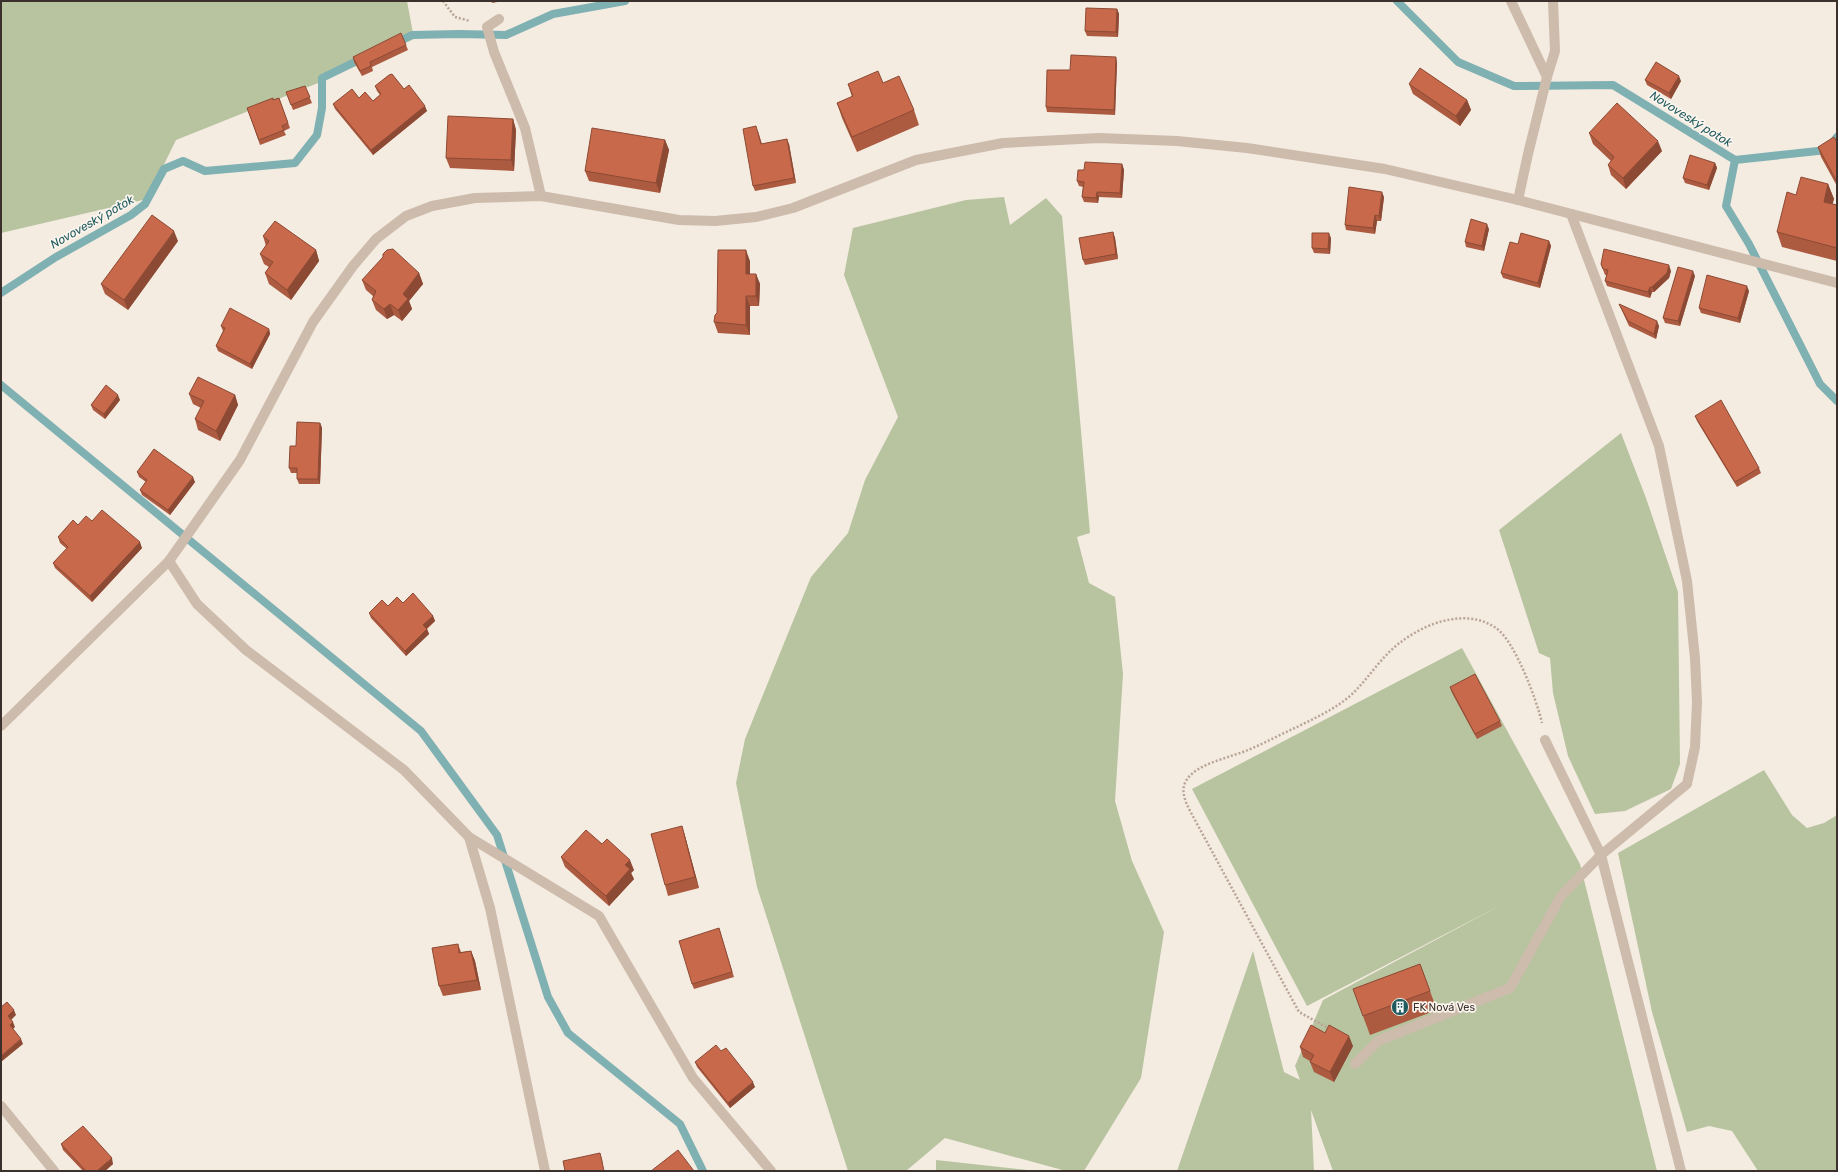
<svg xmlns="http://www.w3.org/2000/svg" width="1838" height="1172" font-family="Rubik,sans-serif">
	<style>
		.green { fill: #b8c4a0 }
		.lines { fill: none; stroke-linecap: round; stroke-linejoin: round }
		.stream { stroke: #7fb0b2; stroke-width: 8 }
		.path { stroke: #b9a596; stroke-width: 2.5; stroke-dasharray: 2 2; stroke-linecap: butt }
		.service { stroke: #cdbbac; stroke-width: 10 }
		.minor { stroke: #cdbbac; stroke-width: 10 }
		.tertiary { stroke: #cdbbac; stroke-width: 10 }
		.wall { fill: #ac5a40 }
		.shaded-wall { fill: #8c4a34 }
		.building { fill: #c8694b; stroke: #8c4a34 }
		.labels { text-anchor: middle; dominant-baseline: central; stroke-width: 3.5; stroke-linejoin: round; paint-order: stroke }
		.poi-label { font-size: 11px; fill: #3b302b; stroke: #fbf5ee; text-anchor: start }
		.water-label { font-size: 12px; font-style: italic; fill: #1f5a5e; stroke: #fbf5ee }
	</style>
	<rect width="100%" height="100%" fill="#f4ebe1"/>
	<!-- green -->
	<g class="green">
		<path d="M1 1H407L414 39 323 81 176 140 147 199 1 233Z"/>
		<path d="M1004 197 1010 225 1046 198 1062 216 1090 533 1077 537 1089 583 1115 597 1123 674 1115 801 1132 861 1164 932 1141 1078 1084 1171H1066L945 1138 906 1171H848L757 887 736 783 745 739 811 577 848 533 865 480 898 417 844 275 853 228 966 200Z"/>
		<path d="M1621 433 1646 498 1678 592 1680 764 1671 789 1625 811 1595 814 1568 756 1553 693 1550 658 1539 653 1499 530Z"/>
		<path d="M1462 648 1580 864 1657 1171H1333L1311 1110 1314 1171H1177L1253 951 1284 1072 1300 1080 1295 1066 1323 1000 1503 904 1307 1006 1192 789Z"/>
		<path d="M1764 770 1792 815 1807 828 1824 823 1837 815V1171H1758L1732 1131 1709 1126 1687 1132 1652 1012 1618 853Z"/>
		<path d="M936 1160 1036 1171H936Z"/>
	</g>
	<g class="lines">
		<!-- stream -->
		<g class="stream">
			<path d="M1397 1 1458 62 1514 86 1613 85 1735 160 1726 206 1749 244 1820 384 1837 401"/>
			<path d="M394 44 412 35 459 34 506 35 553 14 625 1"/>
			<path d="M1735 160 1827 150 1837 137"/>
			<path d="M1 293 56 257 131 215 145 204 164 169 183 161 205 171 295 163 317 135 322 108V78L363 58"/>
			<path d="M1 385 421 731 497 835 548 997 568 1033 680 1124 703 1171"/>
		</g>
		<!-- path -->
		<g class="path">
			<path d="M443 1 455 17 470 21"/>
			<path d="M1330 1029 1299 1012 1189 809C1184 798 1180 788 1188 778 1199 763 1232 757 1248 750 1265 743 1281 734 1297 727 1319 716 1342 706 1358 688 1372 673 1384 654 1401 642 1427 622 1467 608 1496 628 1515 641 1537 701 1542 723"/>
		</g>
		<!-- service -->
		<path class="service" d="M469 837 599 916 693 1078 771 1171"/>
		<!-- minor -->
		<g class="minor">
			<path d="M1511 1 1547 77 1528 154 1518 200"/>
			<path d="M499 19 487 27 494 52 525 128 541 196"/>
			<path d="M1547 77 1555 51 1553 1"/>
			<path d="M1571 214 1659 446 1687 581 1695 658 1697 702 1695 747 1687 784 1601 855 1681 1171"/>
			<path d="M169 561 197 604 246 650 404 770 469 837 490 908 545 1171"/>
			<path d="M1355 1064 1378 1041 1510 988 1561 896 1601 855 1545 740"/>
			<path d="M1 1106 54 1171"/>
		</g>
		<!-- tertiary -->
		<path class="tertiary" d="M1 726 169 561 240 460 313 322 353 266 376 239 406 216 432 206 475 198 541 196 679 220 715 221 756 217 793 208 916 160 1003 143 1099 138 1177 141 1247 148 1385 169 1518 200 1837 283"/>
	</g>
	<!-- wall -->
	<g class="wall">
		<path d="M491 1H503L492 3Z"/>
		<path d="M1117 9 1119 14 1118 37 1087 36 1085 31Z"/>
		<path d="M406 45 408 50 372 67 373 71 362 76 354 62 353 57Z"/>
		<path d="M1117 62 1115 115 1047 112 1046 107Z"/>
		<path d="M1645 80 1681 81 1671 99 1647 85Z"/>
		<path d="M883 83 914 110 919 125 857 152 842 118 837 103 852 97 848 84Z"/>
		<path d="M1409 84 1467 100 1471 110 1460 126 1413 94Z"/>
		<path d="M305 86 312 103 293 110 286 92Z"/>
		<path d="M375 86 404 89 427 111 373 155 335 109 333 104 359 98 373 101 380 95 377 91Z"/>
		<path d="M279 98 290 128 284 131 286 135 260 145 247 108Z"/>
		<path d="M513 119 516 130 514 171 450 168 446 158Z"/>
		<path d="M758 131 762 144H789L796 183 755 191 753 186Z"/>
		<path d="M1589 133 1662 151 1626 189 1611 175 1608 165 1611 161 1593 144Z"/>
		<path d="M665 140 669 150 660 193 589 181 585 171Z"/>
		<path d="M1837 142V186L1821 157 1818 147Z"/>
		<path d="M1715 163 1717 168 1709 190 1685 183 1683 178Z"/>
		<path d="M1122 164 1124 170 1122 198 1099 197 1098 203 1084 202 1082 197 1083 187 1079 186 1077 181 1084 170Z"/>
		<path d="M1828 184 1834 199 1832 204 1837 205V261L1782 247 1777 232 1796 195Z"/>
		<path d="M1384 197 1381 221H1377L1375 234 1346 230 1345 225Z"/>
		<path d="M1489 229 1484 251 1466 247 1465 242Z"/>
		<path d="M1113 232 1115 238 1118 259 1085 265 1083 260Z"/>
		<path d="M263 236 316 250 319 261 291 300 269 284 265 273 269 267 264 264 260 254 266 246Z"/>
		<path d="M1331 238 1330 254 1314 253 1312 248Z"/>
		<path d="M178 241 128 310 105 294 101 284Z"/>
		<path d="M1549 241 1551 246 1540 288 1503 278 1501 273 1518 244Z"/>
		<path d="M750 261V274H756L760 284 759 306H750V335L718 333 714 322 717 313Z"/>
		<path d="M1601 264 1671 271 1669 278 1654 292H1652L1650 298 1607 286 1605 281 1607 275H1605Z"/>
		<path d="M419 273 423 284 409 301 412 309 402 321 394 315 387 319 376 310 372 300 373 296 366 290 362 280Z"/>
		<path d="M1695 276 1680 326 1665 323 1663 318Z"/>
		<path d="M1749 291 1740 323 1701 313 1699 308Z"/>
		<path d="M1619 304 1659 326 1656 339 1629 326Z"/>
		<path d="M221 326 269 329 270 334 252 369 218 351 216 346 223 331Z"/>
		<path d="M189 394 235 395 238 405 220 441 198 430 195 419 201 408 193 404Z"/>
		<path d="M120 400 105 419 93 410 91 405Z"/>
		<path d="M1695 416 1759 468 1761 473 1737 487 1697 421Z"/>
		<path d="M320 423 322 428 320 484H299L297 479V473H291L289 468 296 446Z"/>
		<path d="M137 472 195 482 170 515 142 495 140 490 146 482 139 477Z"/>
		<path d="M92 521 142 548 92 602 55 568 53 563 67 549 60 543 58 537 78 525Z"/>
		<path d="M403 603 433 616 435 621 427 629 429 634 406 656 371 618 369 613 388 606Z"/>
		<path d="M1450 687 1500 721 1502 726 1477 739 1452 693Z"/>
		<path d="M682 826 685 836 699 888 668 896 665 885Z"/>
		<path d="M602 844 634 870 631 873 634 879 609 906 565 867 561 857Z"/>
		<path d="M719 928 734 977 694 989 692 984Z"/>
		<path d="M458 944 461 952 471 951 475 961 481 990 443 996 439 986Z"/>
		<path d="M1420 964 1437 1010 1370 1035 1353 989Z"/>
		<path d="M1325 1033 1353 1046 1334 1082 1314 1072 1310 1062V1061L1303 1057 1300 1047Z"/>
		<path d="M695 1062 755 1087 730 1108 697 1067Z"/>
		<path d="M61 1144 113 1164 105 1171H83L63 1150Z"/>
	</g>
	<!-- shaded-wall -->
	<g class="shaded-wall">
		<path d="M1117 9 1119 14 1118 37 1116 32Z"/>
		<path d="M1116 57 1117 62 1115 115 1114 110Z"/>
		<path d="M1679 76 1681 81 1671 99 1669 93Z"/>
		<path d="M1467 100 1471 110 1460 126 1456 116Z"/>
		<path d="M425 106 427 111 373 155 371 150Z"/>
		<path d="M513 119 516 130 514 171 511 160Z"/>
		<path d="M787 139 789 144 796 183 794 178Z"/>
		<path d="M665 140 669 150 660 193 656 183Z"/>
		<path d="M1658 141 1662 151 1626 189 1623 178Z"/>
		<path d="M1715 163 1717 168 1709 190 1707 185Z"/>
		<path d="M1122 164 1124 170 1122 198 1120 193Z"/>
		<path d="M1828 184 1834 199 1829 217 1824 202Z"/>
		<path d="M1097 192 1099 197 1098 203 1096 198Z"/>
		<path d="M1382 192 1384 197 1381 221 1379 216Z"/>
		<path d="M1375 215 1377 221 1375 234 1373 228Z"/>
		<path d="M1487 224 1489 229 1484 251 1482 246Z"/>
		<path d="M174 231 178 241 128 310 124 300Z"/>
		<path d="M1113 232 1115 238 1118 259 1116 254Z"/>
		<path d="M1329 233 1331 238 1330 254 1328 249Z"/>
		<path d="M1549 241 1551 246 1540 288 1538 283Z"/>
		<path d="M316 250 319 261 291 300 287 290Z"/>
		<path d="M746 250 750 261V284L746 274Z"/>
		<path d="M1669 265 1671 271 1669 278 1654 292 1652 287Z"/>
		<path d="M1693 271 1695 276 1680 326 1678 321Z"/>
		<path d="M419 273 423 284 409 301 412 309 402 321 398 310 403 294Z"/>
		<path d="M756 274 760 284 759 306 756 296Z"/>
		<path d="M1747 286 1749 291 1740 323 1738 318Z"/>
		<path d="M1650 287 1652 292 1650 298 1648 292Z"/>
		<path d="M746 296 750 306V335L746 325Z"/>
		<path d="M390 304 394 315 387 319 384 309Z"/>
		<path d="M1657 321 1659 326 1656 339 1654 334Z"/>
		<path d="M269 329 270 334 252 369 250 364Z"/>
		<path d="M118 395 120 400 105 419 104 414Z"/>
		<path d="M235 395 238 405 220 441 216 431Z"/>
		<path d="M320 423 322 428 320 484 318 479Z"/>
		<path d="M193 477 195 482 170 515 168 510Z"/>
		<path d="M140 542 142 548 92 602 90 596Z"/>
		<path d="M433 616 435 621 425 630 423 625Z"/>
		<path d="M427 629 429 634 406 656 405 651Z"/>
		<path d="M682 826 685 836 699 888 695 877Z"/>
		<path d="M630 860 634 870 631 873 634 879 609 906 606 896 625 865Z"/>
		<path d="M471 951 475 961 481 990 477 980Z"/>
		<path d="M14 1010 16 1015 10 1021 8 1016Z"/>
		<path d="M13 1022 15 1027 12 1030 10 1025Z"/>
		<path d="M1349 1036 1353 1046 1334 1082 1330 1072Z"/>
		<path d="M21 1039 23 1044 1 1062V1056Z"/>
		<path d="M753 1082 755 1087 730 1108 728 1103Z"/>
		<path d="M600 1153 602 1159 604 1171Z"/>
		<path d="M112 1158 113 1164 105 1171H97Z"/>
	</g>
	<!-- building -->
	<g class="building">
		<path d="M1086 8 1117 9 1116 32 1085 31Z"/>
		<path d="M401 33 406 45 370 62 371 66 360 71 353 57Z"/>
		<path d="M1071 55 1116 57 1114 110 1046 107 1047 70H1070Z"/>
		<path d="M1656 62 1679 76 1669 93 1645 80Z"/>
		<path d="M1420 68 1467 100 1456 116 1409 84Z"/>
		<path d="M878 71 883 83 899 76 914 110 852 137 837 103 853 96 848 84Z"/>
		<path d="M392 74 404 89 409 85 425 106 371 150 333 104 352 89 359 98 365 92 373 101 381 94 375 86 389 75Z"/>
		<path d="M305 86 310 97 291 105 286 92Z"/>
		<path d="M273 98V100L279 98 288 123 282 126 284 130 259 140 247 108Z"/>
		<path d="M1617 103 1658 141 1623 178 1608 165 1614 157 1589 133Z"/>
		<path d="M448 116 513 119 511 160 446 158Z"/>
		<path d="M756 126 761 144 787 139 794 178 753 186 743 129Z"/>
		<path d="M592 128 665 140 656 183 585 171Z"/>
		<path d="M1834 137 1837 142V182L1818 147Z"/>
		<path d="M1690 155 1715 163 1707 185 1683 178Z"/>
		<path d="M1085 162 1122 164 1120 193 1097 192 1096 198 1082 197 1084 182 1077 181 1078 170H1084Z"/>
		<path d="M1801 177 1828 184 1824 202 1837 205V248L1777 232 1787 192 1796 195Z"/>
		<path d="M1349 187 1382 192 1379 216 1375 215 1373 228 1345 225Z"/>
		<path d="M152 215 174 231 124 300 101 284Z"/>
		<path d="M1471 219 1487 224 1482 246 1465 242Z"/>
		<path d="M275 221 316 250 287 290 265 273 273 262 260 254 269 241 263 236Z"/>
		<path d="M1113 232 1116 254 1083 260 1079 238Z"/>
		<path d="M1312 233H1329L1328 249 1312 248Z"/>
		<path d="M1521 233 1549 241 1538 283 1501 273 1510 242 1518 244Z"/>
		<path d="M393 249 419 273 403 294 408 299 398 310 390 304 384 309 372 300 376 291 362 280 383 257V254L387 250Z"/>
		<path d="M1604 249 1669 265 1667 273 1652 287H1650L1648 292 1605 281 1608 270 1603 269 1601 264Z"/>
		<path d="M718 250H746V274H756V296H746V325L714 322 715 315 717 313Z"/>
		<path d="M1678 267 1693 271 1678 321 1663 318Z"/>
		<path d="M1707 275 1747 286 1738 318 1699 308Z"/>
		<path d="M1619 304 1657 321 1654 334 1628 321Z"/>
		<path d="M230 308 269 329 250 364 216 346 225 328 221 326Z"/>
		<path d="M198 377 235 395 216 431 195 419 204 401 189 394Z"/>
		<path d="M106 385 118 395 104 414 91 405Z"/>
		<path d="M1721 400 1759 468 1735 482 1695 416Z"/>
		<path d="M297 422 320 423 318 479H297V468H289L290 446H296Z"/>
		<path d="M154 449 193 477 168 510 140 490 147 480 137 472Z"/>
		<path d="M102 510 140 542 90 596 53 563 68 547 58 537 73 520 78 525 86 516 92 521Z"/>
		<path d="M413 593 433 616 423 625 427 629 405 651 369 613 382 600 388 606 397 597 403 603Z"/>
		<path d="M1475 674 1500 721 1475 734 1450 687Z"/>
		<path d="M682 826 695 877 665 885 651 834Z"/>
		<path d="M586 830 602 844 607 839 630 860 625 865 630 869 606 896 561 857Z"/>
		<path d="M719 928 732 972 692 984 679 941Z"/>
		<path d="M458 944 459 953 471 951 477 980 439 986 432 948Z"/>
		<path d="M1420 964 1430 991 1363 1016 1353 989Z"/>
		<path d="M7 1002 14 1010 8 1016 13 1022 10 1025 21 1039 1 1056V1007Z"/>
		<path d="M1311 1025 1325 1033 1329 1025 1349 1036 1330 1072 1310 1062 1314 1055 1300 1047Z"/>
		<path d="M716 1045 721 1051 726 1048 753 1082 728 1103 695 1062Z"/>
		<path d="M83 1126 112 1158 97 1171H86L61 1144Z"/>
		<path d="M678 1150 694 1171H651Z"/>
		<path d="M600 1153 604 1171H565L563 1161Z"/>
	</g>
	<!-- icons -->
	<defs>
		<symbol id="building-disc" viewBox="-11 -11 22 22"><circle r="9.5" fill="#1f5a5e" stroke="#fbf5ee"/><path d="M-4-6H4V6H1V3H-1V6H-4ZM-2.5-4.3h1.7v1.8h-1.7ZM.8-4.3h1.7v1.8H.8ZM-2.5-1h1.7V.8h-1.7ZM.8-1h1.7V.8H.8Z" fill="#fff"/></symbol>
	</defs>
	<g fill-rule="evenodd">
		<use href="#building-disc" x="1390" y="997" width="20" height="20"/>
	</g>
	<g class="labels">
		<!-- poi labels -->
		<g class="poi-label">
			<text x="1413" y="1007">FK Nová Ves</text>
		</g>
		<!-- water labels -->
		<g class="water-label">
			<text transform="translate(1691 119) rotate(32)">Novoveský potok</text>
			<text transform="translate(92 222) rotate(-30)">Novoveský potok</text>
		</g>
	</g>
	<!-- border -->
	<rect width="1838" height="1172" fill="none" stroke="#3b302b" stroke-width="4"/>
</svg>
